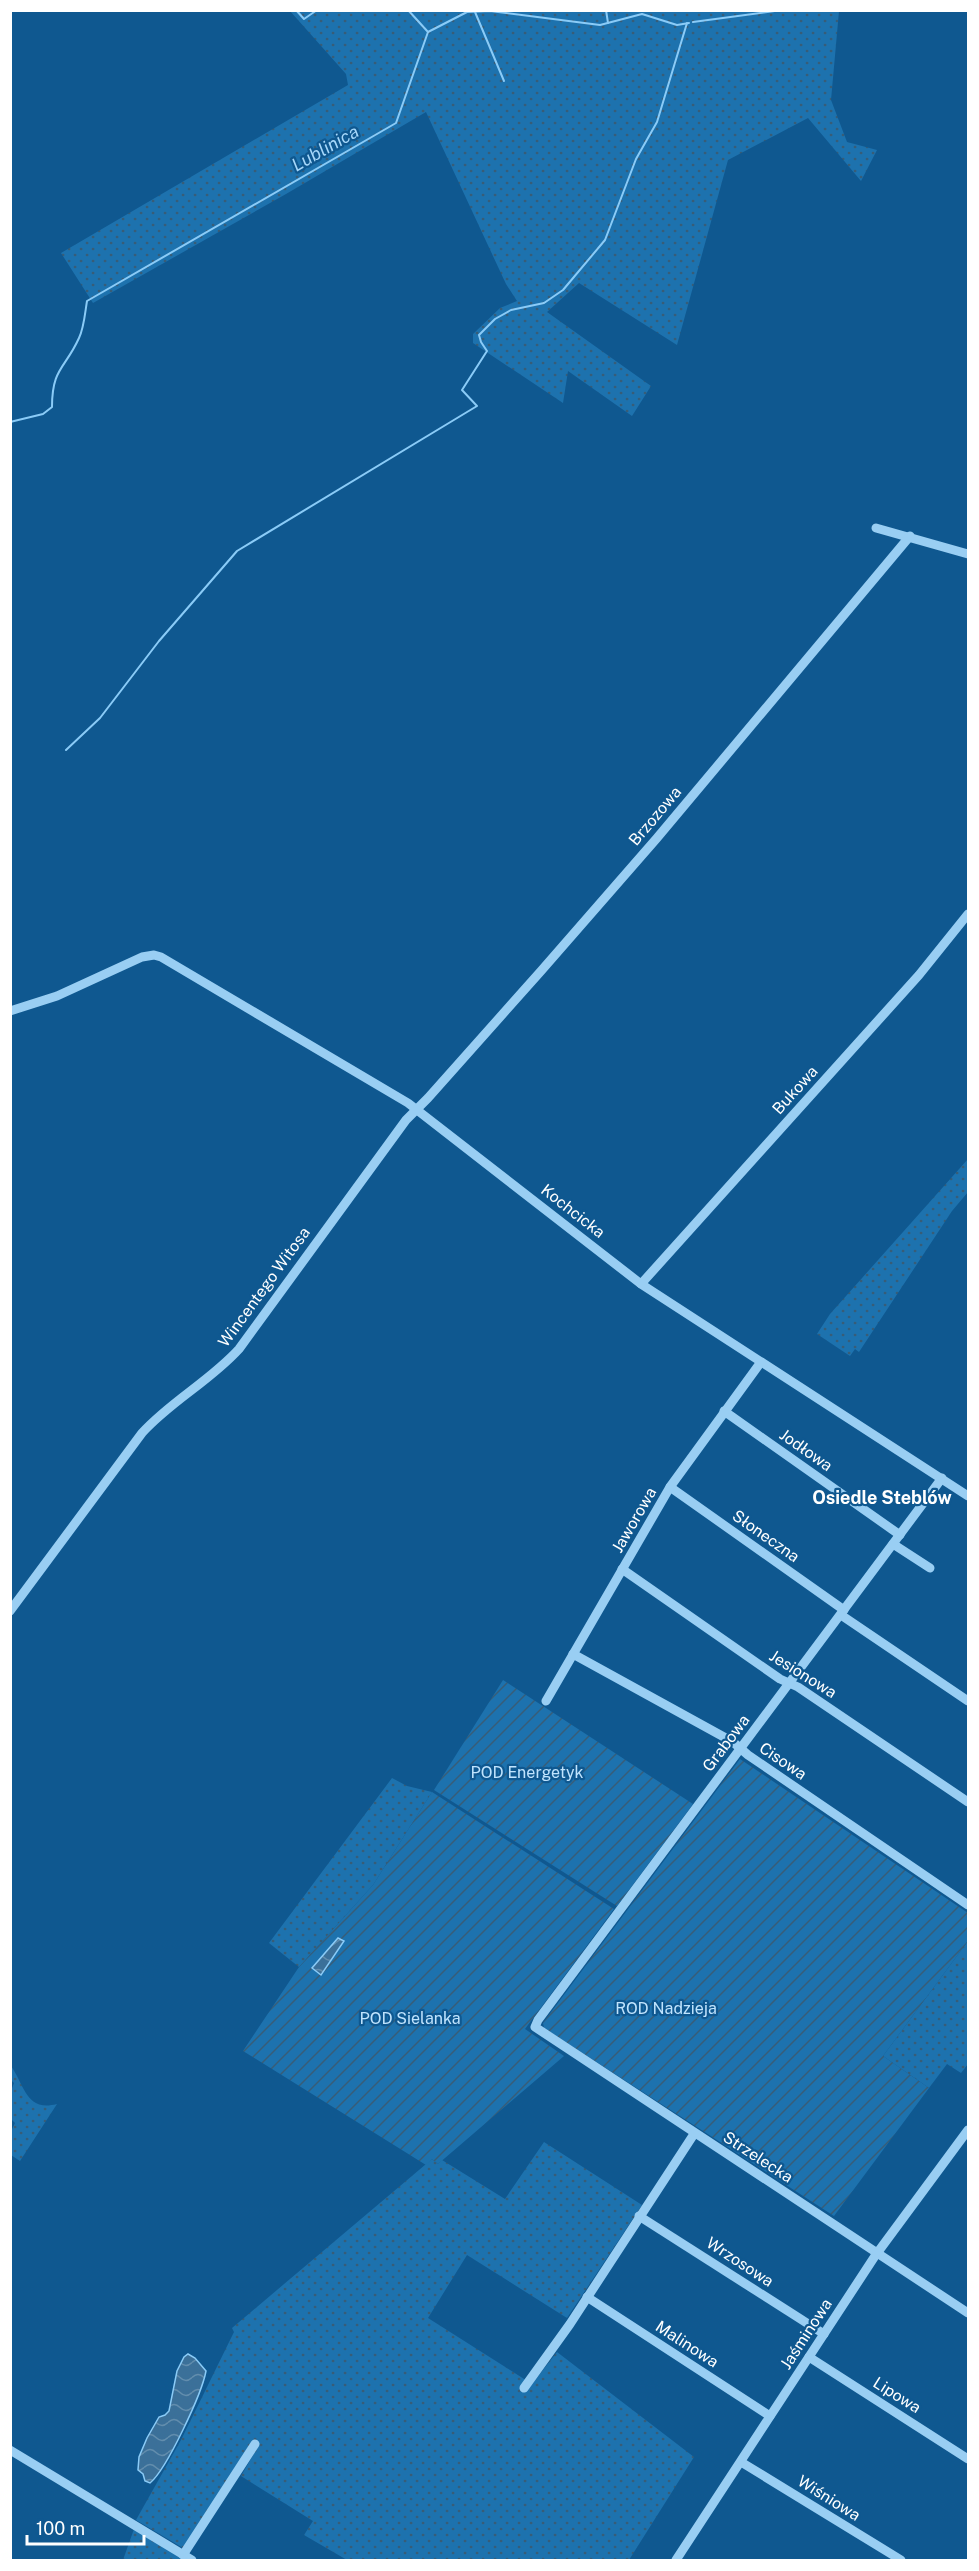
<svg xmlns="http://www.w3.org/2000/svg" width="979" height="2571" font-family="'Public Sans',sans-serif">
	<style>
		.grass { fill: url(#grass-dots) }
		.garden { fill: url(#garden-furrows) }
		.water { fill: url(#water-waves); stroke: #8acbf7; stroke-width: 1.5 }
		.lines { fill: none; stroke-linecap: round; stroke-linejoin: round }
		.stream { stroke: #8acbf7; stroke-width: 2 }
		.minor { stroke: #99cef3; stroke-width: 9 }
		.labels { text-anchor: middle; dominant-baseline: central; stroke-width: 4.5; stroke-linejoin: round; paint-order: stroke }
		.street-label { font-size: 16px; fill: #fff; stroke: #0f5890 }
		.park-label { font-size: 16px; fill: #c0e4fe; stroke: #0f5890 }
		.water-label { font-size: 18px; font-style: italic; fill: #a5d7fa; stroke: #0f5890 }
		.neighbourhood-label { font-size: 18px; font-weight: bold; fill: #fff; stroke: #0f5890 }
	</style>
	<defs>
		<pattern id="grass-dots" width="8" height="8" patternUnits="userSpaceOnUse" patternTransform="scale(1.5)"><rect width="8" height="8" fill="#1d72ae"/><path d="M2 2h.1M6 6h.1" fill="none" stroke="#375d78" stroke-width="1.8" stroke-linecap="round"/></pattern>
		<pattern id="garden-furrows" width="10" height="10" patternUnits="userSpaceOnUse" patternTransform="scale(1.5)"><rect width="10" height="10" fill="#1d72ae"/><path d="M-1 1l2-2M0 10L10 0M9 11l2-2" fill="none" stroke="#375d78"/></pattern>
		<pattern id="water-waves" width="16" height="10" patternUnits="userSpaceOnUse" patternTransform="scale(1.5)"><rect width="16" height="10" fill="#3b7099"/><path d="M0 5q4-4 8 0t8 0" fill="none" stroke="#628dad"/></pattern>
	</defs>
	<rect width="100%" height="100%" fill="#0f5890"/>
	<!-- grass -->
	<g class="grass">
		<path d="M290 11H839L831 100 847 142 877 150 861 181 808 118 728 160 677 345 579 283 547 312 651 386 632 416 568 371 563 403 473 343V334L500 308 517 301 506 284 426 112 286 194 93 303 61 253 348 85 346 74Z"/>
		<path d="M968 1159V1192L952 1211 859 1352 855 1349 850 1356 817 1334 830 1314Z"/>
		<path d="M392 1778 407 1786 432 1792 373 1885 299 1967 269 1943Z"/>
		<path d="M968 1941V2064L961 2073 947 2064 929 2088 883 2056Z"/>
		<path d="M11 2066C25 2086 26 2112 57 2104L20 2161 11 2155 10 2133 15 2123 11 2119V2091L14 2083 11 2080Z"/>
		<path d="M544 2142 642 2205 567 2318 467 2255 428 2318 532 2384 557 2352 694 2457 629 2560H347L304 2535 313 2521 241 2476 259 2445 183 2548 136 2520 181 2440 234 2332 232 2328 432 2159 438 2164 442 2160 505 2199Z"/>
		<path d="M134 2529 186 2560H123Z"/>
	</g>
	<!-- garden -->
	<g class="garden">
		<path d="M503 1680 693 1804 617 1906 434 1790Z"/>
		<path d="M740 1759 968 1913V1941L883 2056 929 2088 834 2216 544 2028 543 2023Z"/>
		<path d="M432 1792 614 1909 525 2029 564 2056 438 2164 432 2159 426 2165 243 2051 299 1967 373 1885Z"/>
	</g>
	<!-- water -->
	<g class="water">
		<path d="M338 1938 344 1941 321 1975 312 1968Z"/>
		<path d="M188 2354 195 2358 206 2371C202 2393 167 2469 150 2483L145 2481 143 2474 138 2470 139 2457 147 2438 159 2417 165 2415 169 2411 177 2371 184 2357Z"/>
	</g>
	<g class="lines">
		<!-- stream -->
		<g class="stream">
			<path d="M296 10 304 19 317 10"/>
			<path d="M408 10 428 32"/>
			<path d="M606 10 608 23"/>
			<path d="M475 12 504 81"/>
			<path d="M693 22 782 10"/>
			<path d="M10 422 43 414 52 407C52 368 65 369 79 338 84 328 85 313 87 301L396 123 428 32 467 12 490 11 600 25 642 14 677 25 689 23"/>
			<path d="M66 750 100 718 159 641 237 551 477 406 462 390 487 351 481 342 479 335 495 319 511 310 544 303 563 290 605 240 636 159 657 122 687 23"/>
		</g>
		<!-- minor -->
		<g class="minor">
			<path d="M876 528 968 554"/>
			<path d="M10 1011 57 996 142 957 154 955 161 957 408 1103 641 1284 968 1496"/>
			<path d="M641 1284 919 975 968 914"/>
			<path d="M724 1411 900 1535"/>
			<path d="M942 1478 538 2020 535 2027 968 2313"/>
			<path d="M670 1487 844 1610"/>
			<path d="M893 1544 930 1568"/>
			<path d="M622 1569 780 1679 798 1687 968 1802"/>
			<path d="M10 1611 142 1433C171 1401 210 1381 239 1349L406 1120 428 1098 541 971 657 838 910 536"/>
			<path d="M841 1615 968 1701"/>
			<path d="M573 1654 733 1742 748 1755 968 1905"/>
			<path d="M546 1701 670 1487 761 1362"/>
			<path d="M639 2216 824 2334"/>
			<path d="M587 2297 770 2416"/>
			<path d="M809 2357 968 2459"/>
			<path d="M524 2388 570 2324 694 2134"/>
			<path d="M10 2450 192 2560"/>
			<path d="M741 2462 901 2560"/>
			<path d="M183 2555 255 2444"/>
			<path d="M676 2560 875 2256 968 2130"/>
		</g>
	</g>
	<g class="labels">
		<!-- street labels -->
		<g class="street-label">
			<text transform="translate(655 816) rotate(-50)">Brzozowa</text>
			<text transform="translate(795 1090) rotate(-48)">Bukowa</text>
			<text transform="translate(573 1211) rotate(38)">Kochcicka</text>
			<text transform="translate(264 1287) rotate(-54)">Wincentego Witosa</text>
			<text transform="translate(806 1450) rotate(35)">Jodłowa</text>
			<text transform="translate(634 1520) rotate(-60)">Jaworowa</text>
			<text transform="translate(766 1536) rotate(35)">Słoneczna</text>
			<text transform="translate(803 1674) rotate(32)">Jesionowa</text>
			<text transform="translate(726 1743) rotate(-53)">Grabowa</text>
			<text transform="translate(783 1761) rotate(34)">Cisowa</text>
			<text transform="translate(758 2157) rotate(33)">Strzelecka</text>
			<text transform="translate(740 2262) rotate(33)">Wrzosowa</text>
			<text transform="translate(806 2334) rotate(-57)">Jaśminowa</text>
			<text transform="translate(687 2344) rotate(33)">Malinowa</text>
			<text transform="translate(897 2395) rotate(32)">Lipowa</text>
			<text transform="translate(829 2498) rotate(32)">Wiśniowa</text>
		</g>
		<!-- park labels -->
		<g class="park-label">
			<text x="527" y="1772">POD Energetyk</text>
			<text x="666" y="2008">ROD Nadzieja</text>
			<text x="410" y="2018">POD Sielanka</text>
		</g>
		<!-- water labels -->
		<g class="water-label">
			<text transform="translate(325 148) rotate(-30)">Lublinica</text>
		</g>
		<!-- neighbourhood labels -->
		<g class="neighbourhood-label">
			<text x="882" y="1497">Osiedle Steblów</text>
		</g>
	</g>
	<!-- border -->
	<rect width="979" height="2571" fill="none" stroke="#ffffff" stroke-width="24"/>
	<!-- scale -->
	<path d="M27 2535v9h117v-9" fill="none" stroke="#ffffff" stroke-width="3"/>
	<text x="36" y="2535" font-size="18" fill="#ffffff" stroke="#0f5890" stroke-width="4.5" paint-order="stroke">100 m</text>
</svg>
